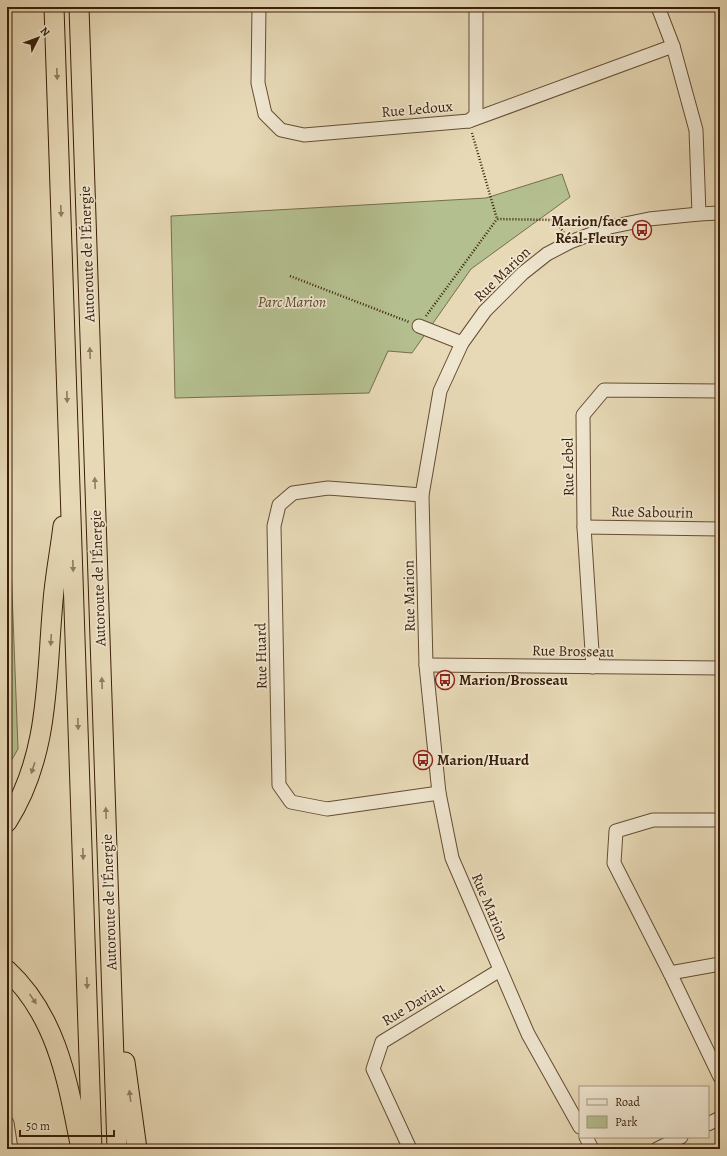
<svg xmlns="http://www.w3.org/2000/svg" width="727" height="1156" font-family="Alegreya,serif">
	<style>
		.green { fill: #b4bf8f; stroke: #776e4c }
		.lines { fill: none; stroke-linecap: round; stroke-linejoin: round }
		.minor-casing { stroke: #654d34; stroke-width: 15 }
		.highway-casing { stroke: #3a1e09; stroke-width: 21 }
		.path { stroke: #3a1e09; stroke-width: 2.5; stroke-dasharray: 1 2; stroke-linecap: butt }
		.minor { stroke: #efe6d0; stroke-width: 13 }
		.highway { stroke: #e7d9b6; stroke-width: 19 }
		.oneway { fill: #907c60 }
		.labels { text-anchor: middle; dominant-baseline: central; stroke-width: 3.5; stroke-linejoin: round; paint-order: stroke }
		.street-label { font-size: 15px; fill: #3a1e09; stroke: #efe6d0 }
		.poi-label { font-size: 15px; font-weight: bold; fill: #3a1e09; stroke: #efe6d0; text-anchor: start }
		.park-label { font-size: 15px; font-style: italic; fill: #58462a; stroke: #efe6d0 }
	</style>
	<rect width="100%" height="100%" fill="#e7d9b6"/>
	<filter id="stains"><feTurbulence type="fractalNoise" baseFrequency=".005" numOctaves="4"/><feColorMatrix values="0 0 0 0 .2 0 0 0 0 .09 0 0 0 0 .02 0 0 0 .5 -.17"/></filter>
	<radialGradient id="worn" r=".72"><stop offset=".6" stop-color="#630" stop-opacity="0"/><stop offset="1" stop-color="#630" stop-opacity=".3"/></radialGradient>
	<!-- green -->
	<g class="green">
		<path d="M562 174 570 197 471 269 412 353 388 351 369 393 175 398 171 216 486 198Z"/>
		<path d="M7 459 18 749 7 768Z"/>
	</g>
	<g class="lines">
		<defs>
			<g id="minor">
				<path d="M259 7 258 83 265 114 281 130 304 135 469 121 673 46"/>
				<path d="M658 7 673 46 696 130 699 214"/>
				<path d="M469 121 476 115V7"/>
				<path d="M419 326 462 343"/>
				<path d="M422 495 328 488 293 493 279 505 274 526 279 785 291 802 327 809 439 793"/>
				<path d="M584 527 720 529"/>
				<path d="M426 665 720 668"/>
				<path d="M593 667 584 527 583 415 604 390 720 391"/>
				<path d="M720 820H653L616 831 614 863 670 973 720 1077"/>
				<path d="M670 973 720 964"/>
				<path d="M7 1123 11 1149"/>
				<path d="M708 1124 720 1118"/>
				<path d="M580 1127 528 1034 452 858 439 793 426 665 422 495 440 391 462 343 485 311 523 273 547 254 570 242 610 227 649 219 699 214 720 213"/>
				<path d="M586 1137 592 1149"/>
				<path d="M410 1149 373 1069 382 1042 500 970"/>
				<path d="M657 1149 681 1137"/>
			</g>
			<g id="highway">
				<path d="M54 7 92 1149"/>
				<path d="M79 7 117 1149"/>
				<path d="M7 822C50 755 46 678 53 601 55 576 60 551 63 526"/>
				<path d="M7 970C58 1017 68 1084 81 1149"/>
				<path d="M125 1062 137 1149"/>
			</g>
		</defs>
		<!-- minor casing -->
		<use href="#minor" class="minor-casing"/>
		<!-- highway casing -->
		<use href="#highway" class="highway-casing"/>
		<!-- path -->
		<g class="path">
			<path d="M472 133 497 219 555 220 564 233"/>
			<path d="M290 276 409 322"/>
			<path d="M426 316 497 219"/>
		</g>
		<!-- minor -->
		<use href="#minor" class="minor"/>
		<!-- highway -->
		<use href="#highway" class="highway"/>
	</g>
	<!-- one-way arrows -->
	<defs><path id="oneway-solid" d="M-6-.8H1V-3.2L6.5 0L1 3.2V.8H-6Z"/></defs>
	<g class="oneway">
		<use href="#oneway-solid" transform="translate(57 74) rotate(88)"/>
		<use href="#oneway-solid" transform="translate(61 211) rotate(88)"/>
		<use href="#oneway-solid" transform="translate(90 353) rotate(-92)"/>
		<use href="#oneway-solid" transform="translate(67 397) rotate(88)"/>
		<use href="#oneway-solid" transform="translate(95 483) rotate(-92)"/>
		<use href="#oneway-solid" transform="translate(73 566) rotate(88)"/>
		<use href="#oneway-solid" transform="translate(51 640) rotate(93)"/>
		<use href="#oneway-solid" transform="translate(102 683) rotate(-92)"/>
		<use href="#oneway-solid" transform="translate(78 724) rotate(88)"/>
		<use href="#oneway-solid" transform="translate(33 768) rotate(108)"/>
		<use href="#oneway-solid" transform="translate(106 813) rotate(-92)"/>
		<use href="#oneway-solid" transform="translate(83 854) rotate(88)"/>
		<use href="#oneway-solid" transform="translate(87 983) rotate(88)"/>
		<use href="#oneway-solid" transform="translate(33 999) rotate(56)"/>
		<use href="#oneway-solid" transform="translate(130 1096) rotate(-97)"/>
	</g>
	<!-- icons -->
	<defs>
		<symbol id="bus-ring" viewBox="-11 -11 22 22"><circle r="9.5" fill="#efe6d0" stroke="#8f2418" stroke-width="1.5"/><path d="M-5-6H5V4H4V6H2V4H-2V6H-4V4H-5ZM-3.5-4V0h7V-4ZM-3.5 1.2v1.5H-2V1.2ZM2 1.2v1.5H3.5V1.2Z" fill="#8f2418"/></symbol>
	</defs>
	<g fill-rule="evenodd">
		<use href="#bus-ring" x="631" y="219" width="22" height="22"/>
		<use href="#bus-ring" x="434" y="669" width="22" height="22"/>
		<use href="#bus-ring" x="412" y="749" width="22" height="22"/>
	</g>
	<g class="labels">
		<!-- street labels -->
		<g class="street-label">
			<text transform="translate(417 109) rotate(-5)">Rue Ledoux</text>
			<text transform="translate(87 254) rotate(-92)">Autoroute de l'Énergie</text>
			<text transform="translate(502 274) rotate(-44)">Rue Marion</text>
			<text transform="translate(568 467) rotate(-91)">Rue Lebel</text>
			<text transform="translate(652 512) rotate(1)">Rue Sabourin</text>
			<text transform="translate(98 578) rotate(-92)">Autoroute de l'Énergie</text>
			<text transform="translate(409 596) rotate(-91)">Rue Marion</text>
			<text transform="translate(573 651) rotate(1)">Rue Brosseau</text>
			<text transform="translate(261 656) rotate(-91)">Rue Huard</text>
			<text transform="translate(109 902) rotate(-92)">Autoroute de l'Énergie</text>
			<text transform="translate(490 907) rotate(67)">Rue Marion</text>
			<text transform="translate(413 1004) rotate(-31)">Rue Daviau</text>
		</g>
		<!-- poi labels -->
		<g class="poi-label">
			<text x="628" y="221" text-anchor="end">Marion/face<tspan x="628" dy="17">Réal-Fleury</tspan></text>
			<text x="459" y="680">Marion/Brosseau</text>
			<text x="437" y="760">Marion/Huard</text>
		</g>
		<!-- park labels -->
		<g class="park-label">
			<text x="292" y="302">Parc Marion</text>
		</g>
	</g>
	<!-- margin -->
	<rect width="727" height="1156" fill="none" stroke="#e7d9b6" stroke-width="24"/>
	<rect x="8" y="8" width="711" height="1140" fill="none" stroke="#3a1e09" stroke-width="2"/>
	<rect x="12" y="12" width="703" height="1132" fill="none" stroke="#3a1e09"/>
	<!-- legend -->
	<rect x="579" y="1086" width="130" height="52" fill="#efe6d0" stroke="#a79680"/>
	<rect x="587" y="1099" width="20" height="6" fill="#efe6d0" stroke="#a79680"/>
	<text x="615" y="1106" font-size="12" fill="#3a1e09">Road</text>
	<rect x="587" y="1116" width="20" height="12" fill="#b4bf8f" stroke="#a79680"/>
	<text x="615" y="1126" font-size="12" fill="#3a1e09">Park</text>
	<!-- north arrow -->
	<g transform="translate(38 38) rotate(48)" stroke="#efe6d0" stroke-width="3" paint-order="stroke">
	<path d="M0-3L7 15L0 10L-7 15Z" fill="#3a1e09"/>
	<text y="-6" font-size="11" font-weight="bold" text-anchor="middle" fill="#3a1e09">N</text>
	</g>
	<!-- scale -->
	<path d="M20 1130v6h94v-6" fill="none" stroke="#3a1e09" stroke-width="2"/>
	<text x="26" y="1130" font-size="12" fill="#3a1e09" stroke="#efe6d0" stroke-width="3" paint-order="stroke">50 m</text>
	<rect width="100%" height="100%" filter="url(#stains)"/>
	<rect width="100%" height="100%" fill="url(#worn)"/>
</svg>
